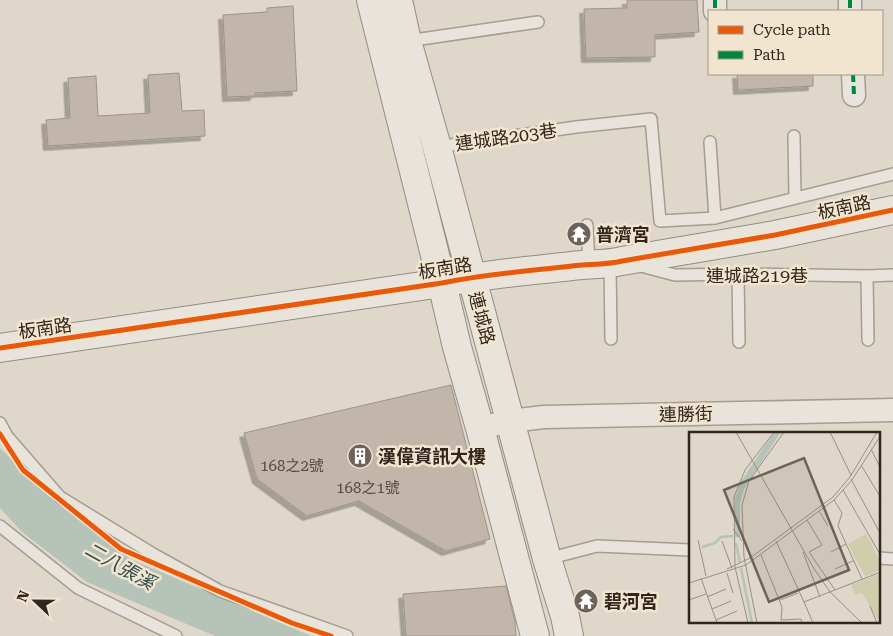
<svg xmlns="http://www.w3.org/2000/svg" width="893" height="636" font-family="'Roboto Serif','Noto Sans TC',serif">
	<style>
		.water { fill: #b5c3b9 }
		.building { fill: #c2b6ab; stroke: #9e938a; filter: url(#shadow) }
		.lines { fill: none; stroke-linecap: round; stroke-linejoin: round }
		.lane-casing { stroke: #a49d93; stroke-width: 14 }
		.street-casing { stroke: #a49d93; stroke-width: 25 }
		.secondary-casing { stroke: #948c83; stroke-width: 30 }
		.lane { stroke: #e8e3db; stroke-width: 11 }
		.street { stroke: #e8e3db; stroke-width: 22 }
		.secondary { stroke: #e8e3db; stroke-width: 28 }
		.quiet { stroke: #00873e; stroke-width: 4; stroke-dasharray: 8 4; stroke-linecap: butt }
		.cycleway-casing { stroke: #f1e5cf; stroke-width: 8 }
		.cycleway { stroke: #e8590c; stroke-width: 5 }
		.labels { text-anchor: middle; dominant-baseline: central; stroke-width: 5; stroke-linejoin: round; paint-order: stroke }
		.number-label { font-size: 15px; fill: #554940 }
		.street-label { font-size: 18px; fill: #31251d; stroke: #f1e5cf }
		.poi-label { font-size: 18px; font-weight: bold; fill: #31251d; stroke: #f1e5cf; text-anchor: start }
		.water-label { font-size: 19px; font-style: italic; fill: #2e4f4b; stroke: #f1e5cf }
		.inset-river { fill: none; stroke: #b5c3b9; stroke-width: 2.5 }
		.inset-road { fill: none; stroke: #999085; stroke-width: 1 }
		.view { fill: #6e635a; fill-opacity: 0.15; stroke: #6e635a; stroke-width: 2.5 }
		.inset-edge { fill: none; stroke: #31251d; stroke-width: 2.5 }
	</style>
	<defs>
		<filter id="shadow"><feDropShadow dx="-4.5" dy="4.5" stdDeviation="0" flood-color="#0004"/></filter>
	</defs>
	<rect width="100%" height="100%" fill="#dfd7ca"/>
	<!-- water -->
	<path class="water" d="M0 448 47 494 130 559 311 636H215L87 582 22 532 0 508Z"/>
	<!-- building -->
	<g class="building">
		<path d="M627 0H697L699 32 655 35V57L586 58 584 9 627 8Z"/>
		<path d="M293 6 297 91 255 93V96L227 97 223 15 267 12V8Z"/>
		<path d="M179 73 182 111 204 110 205 136 48 146 46 120 70 118 68 78 96 76 98 116 150 113 148 75Z"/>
		<path d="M737 74H813V86L738 90Z"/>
		<path d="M451 385 490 539 446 551 359 501 307 516 257 479 244 433Z"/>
		<path d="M506 586 515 622 516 636H406L403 594Z"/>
	</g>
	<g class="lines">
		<defs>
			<g id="lane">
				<path d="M407 41 538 22"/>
				<path d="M794 136 795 198"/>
				<path d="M710 142 715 218"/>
				<path d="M437 147 576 127 651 119 660 221 715 218 893 174"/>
				<path d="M587 225 589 264"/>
				<path d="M610 264 611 339"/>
				<path d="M641 266 675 275 738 274 867 276 893 275"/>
				<path d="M738 274 739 342"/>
				<path d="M867 276 868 340"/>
				<path d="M0 423 7 436 60 497 153 554 220 591 347 636"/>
				<path d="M0 526 78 588 176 636"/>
				<path d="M879 558 893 559"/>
				<path d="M547 559 597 546 690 550"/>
			</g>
			<g id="street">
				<path d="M715 0V11"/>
				<path d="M850 0V11"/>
				<path d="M853 74 854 95"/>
				<path d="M480 428 510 421 544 417 893 410"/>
			</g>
			<g id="secondary">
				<path d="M371 0 442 283 457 347 480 428 535 636"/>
				<path d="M398 0 407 41 437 147 547 559 565 616 569 636"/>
				<path d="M0 348 442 283C485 274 529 271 572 266 589 264 606 265 622 261L775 235 893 210"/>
			</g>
		</defs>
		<!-- lane casing -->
		<use href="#lane" class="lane-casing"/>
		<!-- street casing -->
		<use href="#street" class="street-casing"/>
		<!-- secondary casing -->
		<use href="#secondary" class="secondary-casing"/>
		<!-- lane -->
		<use href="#lane" class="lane"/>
		<!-- street -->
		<use href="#street" class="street"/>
		<!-- secondary -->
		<use href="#secondary" class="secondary"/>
		<!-- quiet -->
		<g class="quiet">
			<path d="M715 0V11"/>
			<path d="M850 0V11"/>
			<path d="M853 74 854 95"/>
		</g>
		<defs>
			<g id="cycleway">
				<path d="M0 348 442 283C485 274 529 271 572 266 589 264 606 265 622 261L775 235 893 210"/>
				<path d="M0 434 23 470 121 549 292 623 331 636"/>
			</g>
		</defs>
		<!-- cycleway casing -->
		<use href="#cycleway" class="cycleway-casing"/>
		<!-- cycleway -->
		<use href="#cycleway" class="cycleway"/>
	</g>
	<!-- icons -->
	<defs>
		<symbol id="temple-disc" viewBox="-11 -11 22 22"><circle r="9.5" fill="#6e635a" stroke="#f1e5cf"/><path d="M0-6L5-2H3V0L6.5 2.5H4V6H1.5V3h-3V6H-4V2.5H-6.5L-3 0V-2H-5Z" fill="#fff"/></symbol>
		<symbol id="building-disc" viewBox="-11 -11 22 22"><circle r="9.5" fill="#6e635a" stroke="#f1e5cf"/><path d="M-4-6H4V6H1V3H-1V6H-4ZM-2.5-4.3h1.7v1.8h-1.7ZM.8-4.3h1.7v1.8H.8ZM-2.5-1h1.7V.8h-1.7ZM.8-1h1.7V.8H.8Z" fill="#fff"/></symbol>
	</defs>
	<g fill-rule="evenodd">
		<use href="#temple-disc" x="565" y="220" width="28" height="28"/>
		<use href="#building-disc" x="346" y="442" width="28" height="28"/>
		<use href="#temple-disc" x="572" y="587" width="28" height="28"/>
	</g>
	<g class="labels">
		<!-- number labels -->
		<g class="number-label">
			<text x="292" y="466">168之2號</text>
			<text x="368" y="488">168之1號</text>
		</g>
		<!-- street labels -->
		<g class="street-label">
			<text transform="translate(506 137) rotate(-8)">連城路203巷</text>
			<text transform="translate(844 207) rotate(-12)">板南路</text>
			<text transform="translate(445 268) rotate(-9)">板南路</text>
			<text x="757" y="275">連城路219巷</text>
			<text transform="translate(482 318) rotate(75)">連城路</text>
			<text transform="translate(45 328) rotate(-8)">板南路</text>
			<text transform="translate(686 414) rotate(-1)">連勝街</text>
		</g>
		<!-- poi labels -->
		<g class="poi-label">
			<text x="596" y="234">普濟宮</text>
			<text x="378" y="456">漢偉資訊大樓</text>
			<text x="604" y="601">碧河宮</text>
		</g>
		<!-- water labels -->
		<g class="water-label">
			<text transform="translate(120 566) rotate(29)">二八張溪</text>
		</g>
	</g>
	<!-- overview -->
	<g transform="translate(689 432)">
		<rect width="191" height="191" fill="#dfd7ca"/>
		<path d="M177 102 191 129V138L176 145 159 112ZM191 142V186L188 187 173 161 166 163 162 153Z" fill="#d0cdad"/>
		<path d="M85 0H92L55 57 51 71V105H46V66L53 48Z" fill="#b5c3b9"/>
		<path class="inset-river" d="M47 111 51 131M13 115 26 111 32 105 44 104M52 136 63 191"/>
		<path class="inset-road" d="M47 0 124 135 141 160 173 191M141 0 162 43M182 17 192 37M172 33 192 66M162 47 192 103M154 58 192 124M145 68 153 81 149 94 173 147M130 79 139 94M118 88 133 113 120 120 146 158M44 97 53 109M9 108 17 144M33 109 43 136M87 109 115 170 192 140M114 120 131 165M142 120 157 112M72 123 93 175 92 188 112 187 113 191M38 137 61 126 144 65 161 45 188 0M146 137 164 129M38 141 44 161M12 146 28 191M0 151 57 133 145 68 163 48 192 3M18 165 37 157M0 168 17 162M91 168 109 161M115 170 124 191M181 174 188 191M23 177 42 169M27 188 48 179M59 191 46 135 45 65 56 38 85 0M68 191 55 125 53 73 60 49 95 0"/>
		<path class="view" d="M115 26 160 138 80 170 35 58Z"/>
		<rect width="191" height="191" class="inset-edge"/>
	</g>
	<!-- legend -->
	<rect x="708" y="10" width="175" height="65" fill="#f1e5cf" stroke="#a49888"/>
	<rect x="718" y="26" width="25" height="8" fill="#e8590c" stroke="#a49888"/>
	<text x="753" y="35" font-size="15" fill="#31251d">Cycle path</text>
	<rect x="718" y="51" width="25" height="8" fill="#00873e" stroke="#a49888"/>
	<text x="753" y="60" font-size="15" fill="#31251d">Path</text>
	<!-- north arrow -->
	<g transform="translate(35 601) rotate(292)" stroke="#f1e5cf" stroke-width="4" paint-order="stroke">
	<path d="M0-4L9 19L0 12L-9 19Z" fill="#31251d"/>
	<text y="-8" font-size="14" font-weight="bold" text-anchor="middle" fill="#31251d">N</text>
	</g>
</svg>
